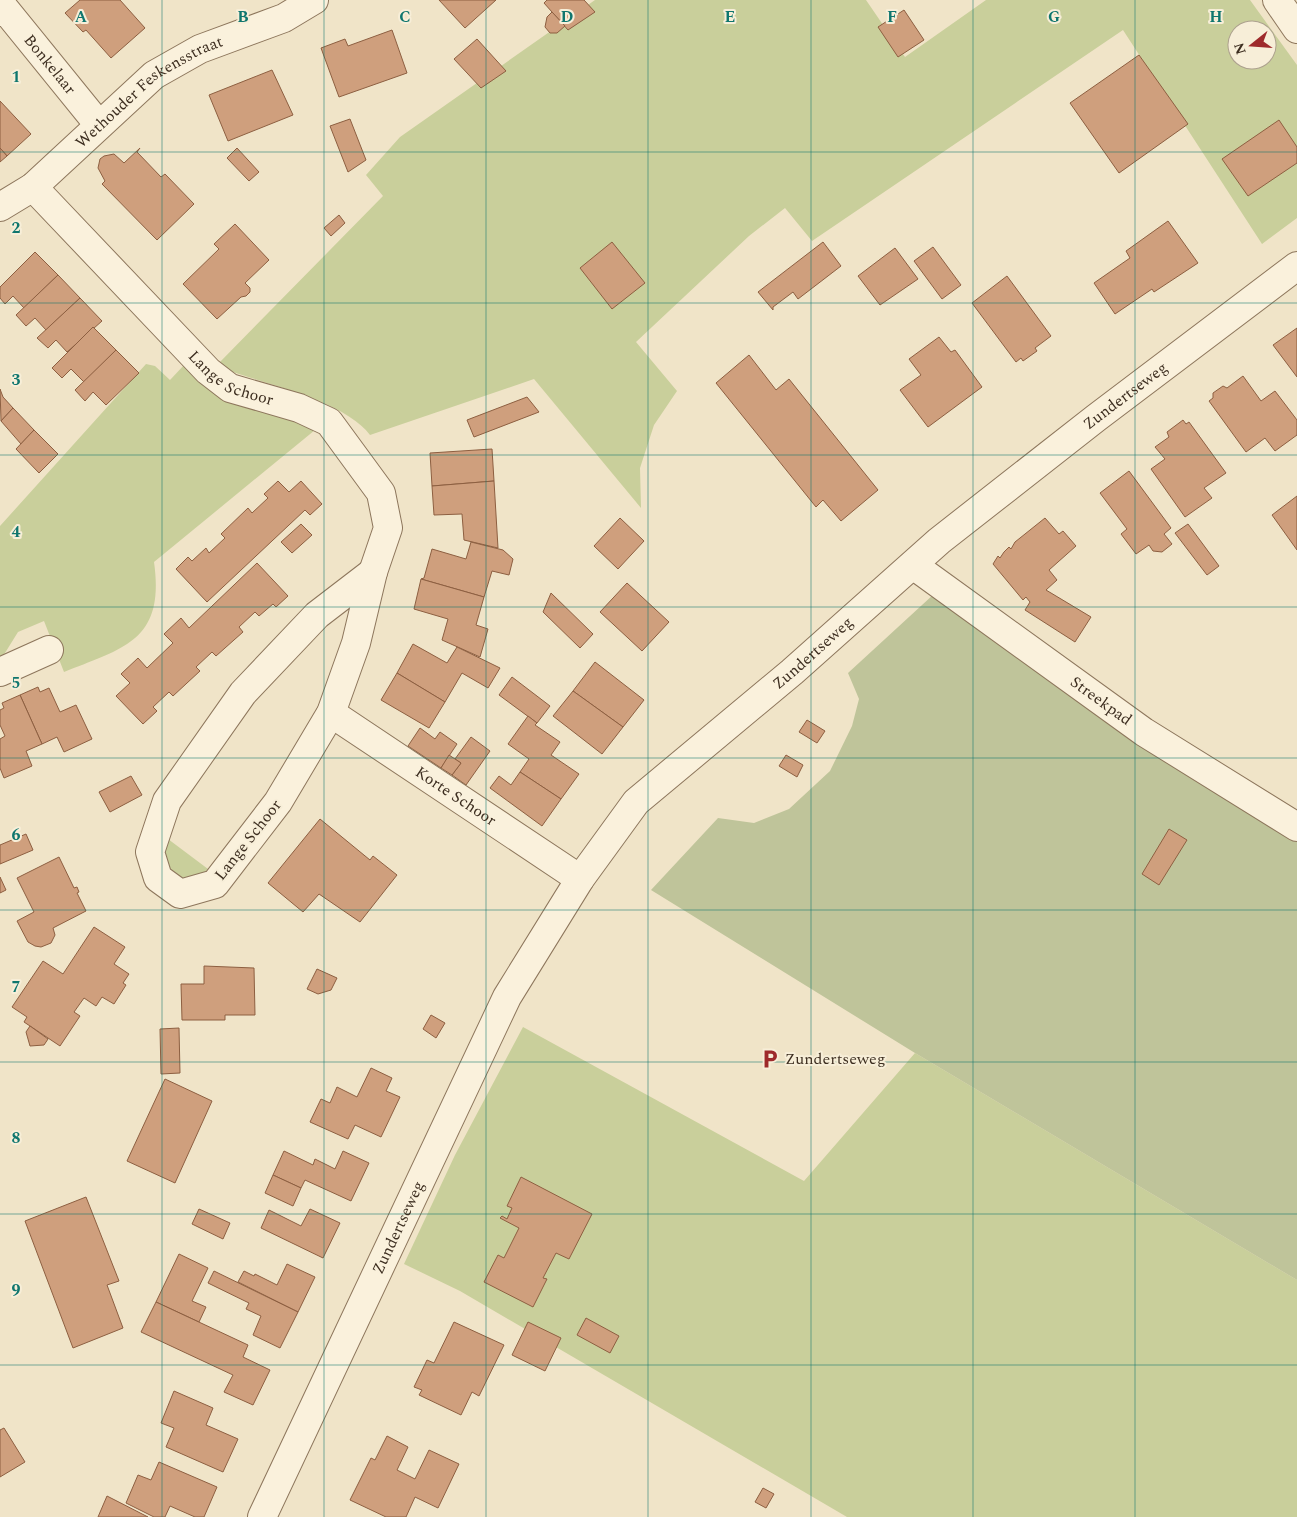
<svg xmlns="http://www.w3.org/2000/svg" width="1297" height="1517" font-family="Spectral,serif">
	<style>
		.green { fill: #c9cf9b; fill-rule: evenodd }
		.cemetery { fill: #bfc49a }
		.building { fill: #cf9f7d; stroke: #8d5f41 }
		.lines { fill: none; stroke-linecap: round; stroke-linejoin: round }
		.minor-casing { stroke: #8d765c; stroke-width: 30 }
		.minor { stroke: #faf1dc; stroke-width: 28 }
		.grid { fill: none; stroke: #0f766e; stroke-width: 1; stroke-opacity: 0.55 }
		.labels { text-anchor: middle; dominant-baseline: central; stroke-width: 4; stroke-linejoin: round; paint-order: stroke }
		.street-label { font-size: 16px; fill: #3d2e20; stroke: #f7eed8 }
		.poi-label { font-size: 16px; fill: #3d2e20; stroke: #f7eed8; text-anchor: start }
		.grid-label { font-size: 16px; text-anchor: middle; font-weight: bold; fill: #0f766e; stroke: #f7eed8; stroke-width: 4; stroke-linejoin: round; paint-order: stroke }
	</style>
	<rect width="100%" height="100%" fill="#f0e4c8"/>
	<!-- green -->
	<g class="green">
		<path d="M595 0H866L905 57 986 0H1250L1297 65V218L1262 244 1123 30 812 241 785 208 749 236 636 342 677 391 654 425 640 468 641 508 534 379 370 435C347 403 271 385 233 372L219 363 383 196 366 175 400 137ZM1237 30H1267V60H1237Z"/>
		<path d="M146 364 155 366 170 380 185 364 315 430 154 562C165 640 125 648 64 672L44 621 18 632 0 661V526Z"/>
		<path d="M168 839 208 869 196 880H180L169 875 160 850Z"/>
		<path d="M523 1027 804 1181 915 1053 1297 1280V1517H847L460 1291 404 1264 455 1155Z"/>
	</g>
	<!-- cemetery -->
	<path class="cemetery" d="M934 594 1297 838V1280L915 1053 651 890 718 818 754 823 789 809 830 771 852 726 859 699 848 673Z"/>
	<!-- building -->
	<g class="building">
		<path d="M80 0H120L145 28 111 58 86 30 83 32 65 13Z"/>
		<path d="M439 0H496L465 28Z"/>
		<path d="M547 0H584L595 12 568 30 544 3Z"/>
		<path d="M904 10 924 40 898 57 878 27Z"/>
		<path d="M552 12 565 26 557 33H550L545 27 547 17Z"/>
		<path d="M392 30 407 73 339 97 321 48 345 39 348 46Z"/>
		<path d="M477 39 506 71 481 88 454 59Z"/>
		<path d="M1139 55 1188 124 1119 173 1070 103Z"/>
		<path d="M272 70 293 115 228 141 209 95Z"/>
		<path d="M0 101 31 134 7 156 0 148Z"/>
		<path d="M350 119 366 160 348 172 330 126Z"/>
		<path d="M1279 120 1297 147V163L1248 196 1222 159Z"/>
		<path d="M0 148 7 156 0 162Z"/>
		<path d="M140 148 137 152 161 177 165 174 194 204 157 240 102 184 105 181 98 168 100 159 104 156 114 154 124 163Z"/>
		<path d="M237 148 259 172 249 181 227 158Z"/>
		<path d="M339 215 345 223 331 236 324 228Z"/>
		<path d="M1168 221 1198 263 1154 292 1152 289 1115 314 1094 283 1130 258 1126 251Z"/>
		<path d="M235 224 269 260 245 283 250 288V292L246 296 241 297 217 319 183 284 219 249 214 244Z"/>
		<path d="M612 242 645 283 612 309 580 268Z"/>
		<path d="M823 242 841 266 798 299 793 292 773 307V310L758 292Z"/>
		<path d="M933 247 961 285 942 299 914 261Z"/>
		<path d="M895 248 918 279 880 305 858 276Z"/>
		<path d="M35 252 58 275 24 308 13 296 5 304 0 298V287Z"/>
		<path d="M58 275 80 298 46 330 35 318 26 326 16 315Z"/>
		<path d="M1007 276 1051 336 1035 348 1037 351 1023 361 1021 358 1016 362 972 303Z"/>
		<path d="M80 298 102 321 67 352 56 340 48 348 37 338Z"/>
		<path d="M93 327 116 350 84 382 71 369 62 378 52 368Z"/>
		<path d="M1297 328V377L1273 345Z"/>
		<path d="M939 337 951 352 955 350 982 387 928 427 900 390 921 375 909 359Z"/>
		<path d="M116 350 139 373 106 405 93 392 85 401 75 390Z"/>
		<path d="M749 355 776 390 789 379 878 490 841 521 823 500 816 507 716 383Z"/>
		<path d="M1243 376 1261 401 1275 391 1297 420V435L1275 451 1265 438 1246 452 1209 401 1213 398V393L1223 386 1227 388Z"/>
		<path d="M0 389 3 397 13 408 1 421Z"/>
		<path d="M527 397 539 412 474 437 467 420Z"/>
		<path d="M13 408 34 430 21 444 1 421Z"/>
		<path d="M1183 420 1186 424 1189 422 1226 473 1204 488 1212 498 1185 517 1151 469 1165 459 1155 447 1169 437 1167 432Z"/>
		<path d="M34 430 58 454 39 473 16 449Z"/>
		<path d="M492 449 494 481 432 486 430 453Z"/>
		<path d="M1129 471 1171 528 1164 534 1172 544 1162 552 1153 551 1149 545 1136 554 1121 534 1127 529 1100 493Z"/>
		<path d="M278 481 289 492 301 481 322 504 310 515 305 510 207 602 176 569 188 557 192 561 206 548 209 553 225 538 221 534 248 508 252 513 268 498 264 494Z"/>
		<path d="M494 481 498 548 464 540 462 514 434 515 432 486Z"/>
		<path d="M1297 496V550L1272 515Z"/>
		<path d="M620 518 644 541 618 569 594 546Z"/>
		<path d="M1045 518 1059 534 1063 531 1076 546 1049 570 1057 580 1046 590 1091 617 1075 642 1025 610 1030 602 1026 597 1023 600 993 564 998 556 1000 558 1004 552 1009 547 1011 549 1015 542Z"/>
		<path d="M301 524 312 535 292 553 281 542Z"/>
		<path d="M1188 524 1219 566 1207 575 1175 533Z"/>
		<path d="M471 542 503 550 513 559 509 575 492 571 484 597 421 579 424 578 432 549 466 559Z"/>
		<path d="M257 563 288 596 276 607 273 604 259 616 255 612 239 627 243 632 216 656 212 652 196 667 200 671 173 696 169 692 153 707 157 711 143 724 116 696 130 683 121 674 138 658 147 668 173 643 164 634 181 618 189 628Z"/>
		<path d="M421 579 484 597 476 625 488 629 480 657 442 640 448 619 414 609Z"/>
		<path d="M627 583 669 622 642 651 600 612Z"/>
		<path d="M551 593 593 634 580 648 543 612Z"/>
		<path d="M413 644 447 663 457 647 500 668 488 688 462 673 445 702 397 673Z"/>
		<path d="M595 662 644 700 623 727 573 691Z"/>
		<path d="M397 673 445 702 429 728 381 700Z"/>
		<path d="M512 677 550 706 537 723 499 695Z"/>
		<path d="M38 687 40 692 49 688 60 712 76 705 92 739 64 752 57 737 42 744 20 695Z"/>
		<path d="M573 691 623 727 602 754 553 716Z"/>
		<path d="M20 695 42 744 26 751 32 766 4 778 0 768V739L5 736 0 725V710L4 708 2 703Z"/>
		<path d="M528 716 537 723 535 725 560 742 551 755 579 774 561 799 520 772 529 759 508 744Z"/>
		<path d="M807 720 825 731 817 743 799 732Z"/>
		<path d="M420 728 435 739 440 732 457 744 441 768 408 746Z"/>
		<path d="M471 737 490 751 466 785 452 775 461 763 455 759Z"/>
		<path d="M449 755 461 763 452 775 441 768Z"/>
		<path d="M786 755 803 765 797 777 779 766Z"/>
		<path d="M520 772 561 799 542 826 490 788 499 776 511 785Z"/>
		<path d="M131 776 142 795 110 812 99 792Z"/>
		<path d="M320 819 370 860 373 856 397 875 360 922 319 894 303 912 268 883Z"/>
		<path d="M1169 829 1187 840 1159 885 1142 874Z"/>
		<path d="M26 834 33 850 0 864V845Z"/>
		<path d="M59 857 74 888 77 887 79 892 77 893 86 911 53 928 55 935 51 943 41 947 35 946 28 942 17 921 34 912 17 878Z"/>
		<path d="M0 877 6 890 0 893Z"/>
		<path d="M94 927 125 947 114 964 129 974 123 983 126 985 114 1004 102 997 96 1006 84 998 74 1012 80 1016 60 1046 24 1022 27 1017 12 1007 43 961 63 974Z"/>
		<path d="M204 966 254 968 255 1015H225V1020H182L181 984H204Z"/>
		<path d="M317 969 337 978 331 990 318 994 307 989Z"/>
		<path d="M431 1015 445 1023 436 1038 423 1029Z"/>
		<path d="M30 1026 48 1039 44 1045 30 1046 26 1032Z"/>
		<path d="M179 1028 180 1073 161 1074 160 1029Z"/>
		<path d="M371 1068 392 1078 386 1091 400 1097 381 1137 355 1125 348 1139 310 1122 321 1099 330 1103 337 1087 357 1097Z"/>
		<path d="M165 1079 212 1101 175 1183 127 1161Z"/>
		<path d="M284 1151 313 1165 315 1159 335 1169 343 1151 369 1163 351 1201 305 1180 301 1188 273 1175Z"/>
		<path d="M273 1175 301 1188 293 1206 265 1193Z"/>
		<path d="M521 1177 592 1214 569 1259 556 1253 543 1278 547 1279 533 1307 484 1282 498 1255 504 1258 519 1228 500 1218 502 1216 507 1219 512 1208 507 1206Z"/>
		<path d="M86 1197 119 1281 107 1285 123 1328 73 1348 25 1221Z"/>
		<path d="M199 1209 230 1223 223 1239 192 1224Z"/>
		<path d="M310 1209 340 1223 323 1258 261 1228 269 1210 301 1226Z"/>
		<path d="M179 1254 208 1268 192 1301 206 1307 199 1322 156 1302Z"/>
		<path d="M287 1264 315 1277 298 1312 238 1282 244 1271 254 1276 255 1274 277 1285Z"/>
		<path d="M214 1271 298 1312 280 1348 253 1335 261 1316 246 1309 249 1303 208 1283Z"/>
		<path d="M156 1302 248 1345 243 1357 270 1370 253 1405 224 1392 233 1375 141 1332Z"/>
		<path d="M586 1318 619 1336 610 1353 577 1335Z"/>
		<path d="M454 1322 504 1345 479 1396 472 1392 461 1415 419 1395 422 1390 414 1387 427 1360 434 1363Z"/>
		<path d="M528 1322 561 1338 545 1371 512 1355Z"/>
		<path d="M174 1391 213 1408 206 1425 238 1439 223 1472 166 1447 174 1428 161 1423Z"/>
		<path d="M4 1428 25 1462 0 1477V1430Z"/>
		<path d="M387 1436 408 1447 397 1470 415 1479 429 1450 459 1464 438 1508 415 1497 406 1517H386L350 1500 371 1458 375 1460Z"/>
		<path d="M159 1462 217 1487 204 1517H195L170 1506 165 1517H154L126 1503 138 1475 151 1480Z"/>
		<path d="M763 1488 774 1494 766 1508 755 1502Z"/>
		<path d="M107 1496 148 1517H98Z"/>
	</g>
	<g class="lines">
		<defs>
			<g id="minor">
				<path d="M1277 0 1297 29"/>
				<path id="s1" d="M0 3 99 125"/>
				<path id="s2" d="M33 187 208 371 230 388 299 408 329 422 381 493 388 528 373 572"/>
				<path id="s3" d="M0 207 33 187 154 75 200 49 284 18 314 0"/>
				<path id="s4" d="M913 565 1144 732 1297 827"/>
				<path d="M373 572 356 643 331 713 278 802 215 884 180 894 158 878 150 852 167 801 243 693 317 615Z"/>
				<path d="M0 672 49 650"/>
				<path id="s5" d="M331 713 580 879"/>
				<path id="s6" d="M262 1517 507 997 580 879 636 802 792 672 939 541 1096 418 1297 266"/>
			</g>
		</defs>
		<!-- minor casing -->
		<use href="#minor" class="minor-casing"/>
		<!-- minor -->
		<use href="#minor" class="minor"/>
	</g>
	<!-- grid -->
	<path class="grid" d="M162 0V1517M324 0V1517M486 0V1517M648 0V1517M811 0V1517M973 0V1517M1135 0V1517M0 152H1297M0 303H1297M0 455H1297M0 607H1297M0 758H1297M0 910H1297M0 1062H1297M0 1214H1297M0 1365H1297"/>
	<!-- icons -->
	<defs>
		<symbol id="parking-bare" viewBox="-9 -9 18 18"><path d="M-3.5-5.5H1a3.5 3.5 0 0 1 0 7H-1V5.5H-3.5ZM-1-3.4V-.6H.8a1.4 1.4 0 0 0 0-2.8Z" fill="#9e2a2b" stroke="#f7eed8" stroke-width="2.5" paint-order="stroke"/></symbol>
	</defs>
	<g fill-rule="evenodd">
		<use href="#parking-bare" x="756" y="1045" width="28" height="28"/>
	</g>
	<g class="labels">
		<!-- street labels -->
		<g class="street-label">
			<text stroke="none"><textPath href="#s1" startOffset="79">Bonkelaar</textPath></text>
			<text stroke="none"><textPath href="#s3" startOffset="190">Wethouder Feskensstraat</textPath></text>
			<text stroke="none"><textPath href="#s2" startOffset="278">Lange Schoor</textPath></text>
			<text stroke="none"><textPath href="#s6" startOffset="1445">Zundertseweg</textPath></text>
			<text stroke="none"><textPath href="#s6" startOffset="1040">Zundertseweg</textPath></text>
			<text stroke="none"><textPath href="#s4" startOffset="232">Streekpad</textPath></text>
			<text stroke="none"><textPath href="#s5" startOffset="150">Korte Schoor</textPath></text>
			<text transform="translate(248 840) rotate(-52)">Lange Schoor</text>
			<text stroke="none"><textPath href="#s6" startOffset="320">Zundertseweg</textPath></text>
		</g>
		<!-- poi labels -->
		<g class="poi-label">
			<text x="785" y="1059">Zundertseweg</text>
		</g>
	</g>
	<g class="grid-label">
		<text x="81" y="22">A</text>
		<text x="243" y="22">B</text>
		<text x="405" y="22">C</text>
		<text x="567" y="22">D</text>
		<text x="730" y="22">E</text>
		<text x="892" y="22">F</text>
		<text x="1054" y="22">G</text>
		<text x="1216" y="22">H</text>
		<text x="16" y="82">1</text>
		<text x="16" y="233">2</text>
		<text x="16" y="385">3</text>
		<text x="16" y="537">4</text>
		<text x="16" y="688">5</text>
		<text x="16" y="840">6</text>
		<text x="16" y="992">7</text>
		<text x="16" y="1143">8</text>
		<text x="16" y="1295">9</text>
	</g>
	<!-- north arrow -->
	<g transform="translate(1252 45) rotate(253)"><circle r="24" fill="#f7eed8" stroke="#ada18e"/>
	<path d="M0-4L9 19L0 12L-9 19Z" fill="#9e2a2b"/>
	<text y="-8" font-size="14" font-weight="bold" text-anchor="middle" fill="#3d2e20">N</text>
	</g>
</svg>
